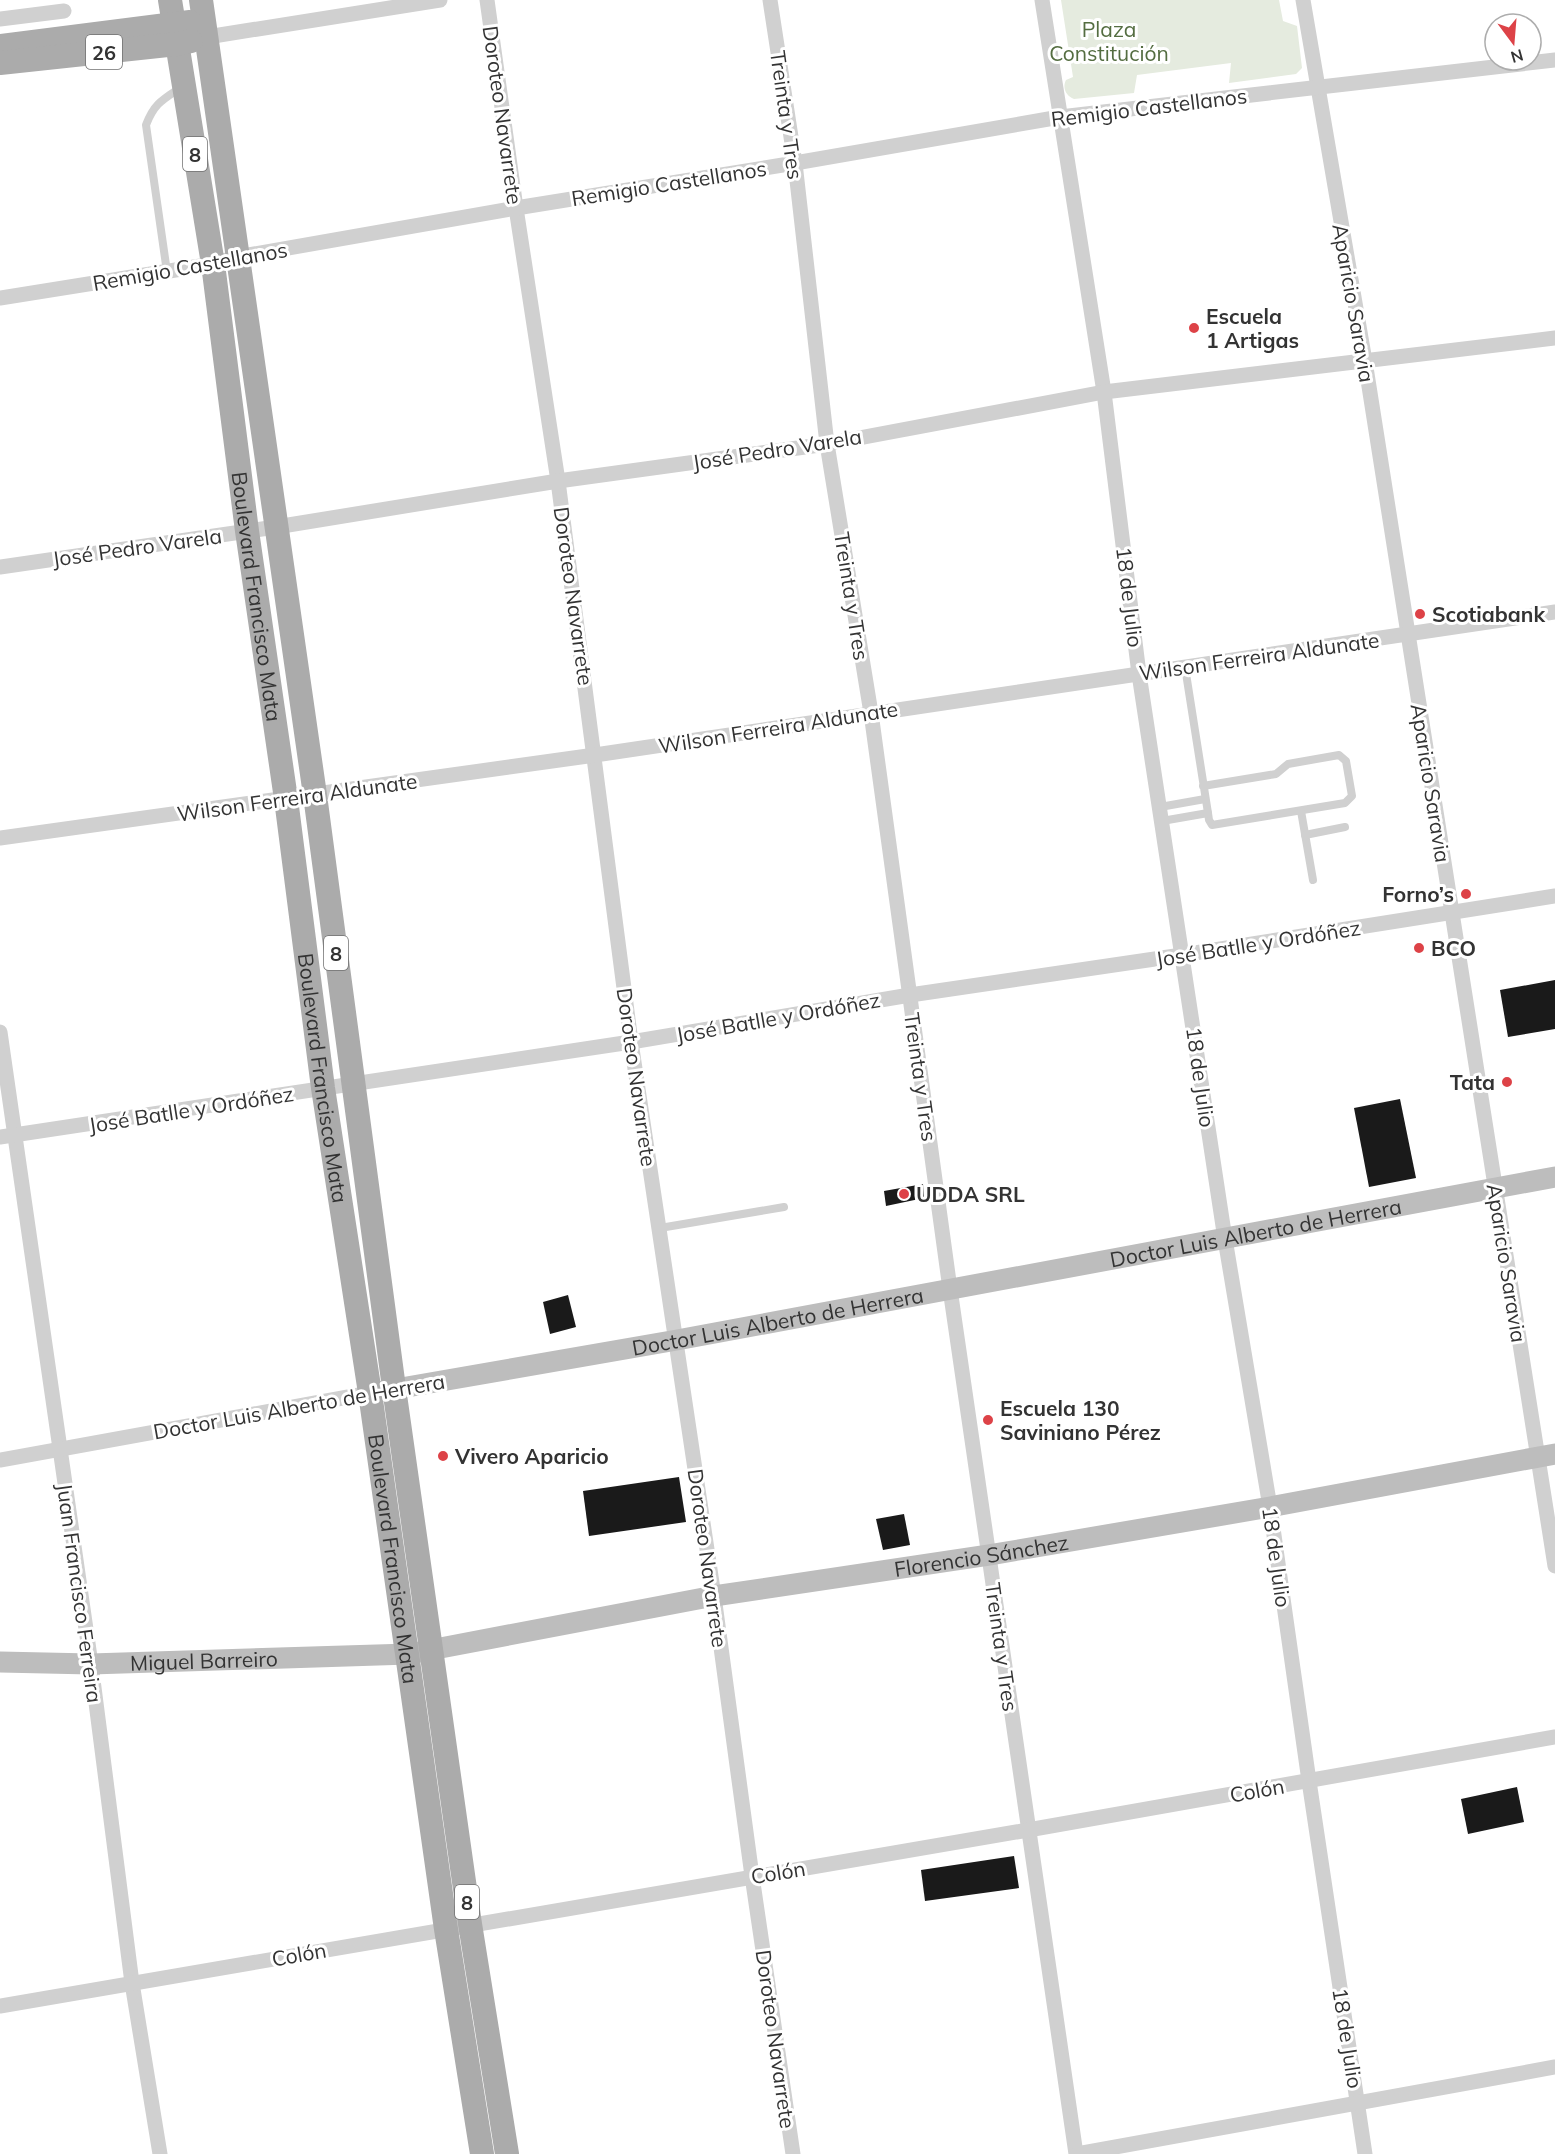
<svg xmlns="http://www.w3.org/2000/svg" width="1555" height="2154" font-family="Mulish,sans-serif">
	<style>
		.green { fill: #e5ebdf }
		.building { fill: #1a1a1a }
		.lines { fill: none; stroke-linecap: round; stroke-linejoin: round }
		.lane { stroke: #d0d0d0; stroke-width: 8 }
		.street { stroke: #d0d0d0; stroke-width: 15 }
		.secondary { stroke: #bdbdbd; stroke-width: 21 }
		.primary { stroke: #ababab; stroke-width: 24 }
		.poi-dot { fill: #dd4247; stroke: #fff; stroke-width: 2 }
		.labels { text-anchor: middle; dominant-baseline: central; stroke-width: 6; stroke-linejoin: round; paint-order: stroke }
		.shield { fill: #fff; stroke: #707070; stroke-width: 1.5 }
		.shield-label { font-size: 20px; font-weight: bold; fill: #333 }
		.park-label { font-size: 21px; fill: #546d41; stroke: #fff }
		.street-label { font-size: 21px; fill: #333; stroke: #fff }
		.poi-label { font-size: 21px; font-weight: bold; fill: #333; stroke: #fff; text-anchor: start }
	</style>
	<rect width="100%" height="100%" fill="#fff"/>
	<!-- green -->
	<path class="green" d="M1061 0H1279L1283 21 1297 26 1302 68 1296 74 1229 83 1231 63 1137 75 1134 93 1074 99C1066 96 1062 88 1066 80L1073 77Z"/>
	<!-- building -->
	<g class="building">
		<path d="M1555 980V1029L1508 1037 1500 990Z"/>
		<path d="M1400 1099 1416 1178 1369 1187 1354 1108Z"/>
		<path d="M923 1184 924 1198 886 1206 884 1191Z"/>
		<path d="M568 1295 576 1327 550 1334 543 1302Z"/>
		<path d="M679 1477 686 1522 589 1536 583 1491Z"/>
		<path d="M904 1514 910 1545 883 1550 876 1519Z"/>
		<path d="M1517 1787 1524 1822 1468 1834 1461 1799Z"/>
		<path d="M1014 1856 1019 1888 925 1901 921 1870Z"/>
	</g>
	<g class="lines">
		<!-- lane -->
		<g class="lane">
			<path d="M167 272 146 125C154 104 162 100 180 88"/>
			<path d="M1185 667 1208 813 1209 820 1212 825 1345 803 1352 796 1346 761 1339 755 1288 764 1276 774 1203 786"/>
			<path d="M1160 807 1205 799"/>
			<path d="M1301 811 1313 880"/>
			<path d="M1162 821 1208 813"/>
			<path d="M1305 835 1345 827"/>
			<path d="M660 1228 784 1207"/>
		</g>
		<!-- street -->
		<g class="street">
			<path d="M487 0 516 208 558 481 631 1042 714 1596 752 1876 793 2154"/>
			<path d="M770 0 795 163 827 444 871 713 950 1289 1076 2154"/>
			<path d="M1042 0 1104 392 1139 674 1225 1239 1270 1507 1309 1781 1365 2154"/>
			<path d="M1303 0 1365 361 1555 1566"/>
			<path d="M0 19 64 11"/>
			<path d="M207 37 440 0"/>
			<path d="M0 298 213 264 237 257 516 208 795 163 1060 117 1555 60"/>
			<path d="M0 567 276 527 558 481 827 444 1104 392 1555 338"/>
			<path d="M0 838 595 755 1555 612"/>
			<path d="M0 1032 91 1664 132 1983 160 2154"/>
			<path d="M0 1137 631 1042 910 995 1182 955 1555 896"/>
			<path d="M0 1460 370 1393"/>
			<path d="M0 2006 1028 1830 1555 1737"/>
			<path d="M1077 2154 1555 2067"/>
		</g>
		<!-- secondary -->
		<g class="secondary">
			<path id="s1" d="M378 1392 677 1340 1555 1177"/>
			<path id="s2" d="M0 1662 91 1664 409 1654 714 1596 989 1555 1270 1507 1555 1454"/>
		</g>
		<!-- primary -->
		<g class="primary">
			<path id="s3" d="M170 0 213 264 247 531 286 799 323 1088 370 1393 446 1929 482 2154"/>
			<path d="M201 0 315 795 394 1388 470 1924 507 2154"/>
			<path d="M0 46 190 22"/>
			<path d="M0 63 177 44 191 41"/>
		</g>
	</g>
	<!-- markers -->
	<g class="poi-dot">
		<circle cx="1194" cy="328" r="6"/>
		<circle cx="1420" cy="614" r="6"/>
		<circle cx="1466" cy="894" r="6"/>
		<circle cx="1419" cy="948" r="6"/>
		<circle cx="1507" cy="1082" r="6"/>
		<circle cx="904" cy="1194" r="6"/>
		<circle cx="988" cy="1420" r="6"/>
		<circle cx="443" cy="1456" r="6"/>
	</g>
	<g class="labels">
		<!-- shield labels -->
		<g class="shield">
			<rect x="86" y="35" width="36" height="34" rx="4.5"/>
			<rect x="183" y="137" width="24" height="34" rx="4.5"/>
			<rect x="324" y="936" width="24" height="34" rx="4.5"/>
			<rect x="455" y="1885" width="24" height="34" rx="4.5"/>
		</g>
		<g class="shield-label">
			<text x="104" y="52">26</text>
			<text x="195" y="154">8</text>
			<text x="336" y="953">8</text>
			<text x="467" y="1902">8</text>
		</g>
		<!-- park labels -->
		<g class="park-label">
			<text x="1109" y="29">Plaza<tspan x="1109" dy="24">Constitución</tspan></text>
		</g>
		<!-- street labels -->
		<g class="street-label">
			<text transform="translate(1149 107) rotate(-7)">Remigio Castellanos</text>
			<text transform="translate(503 115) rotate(82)">Doroteo Navarrete</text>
			<text transform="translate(787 115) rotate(82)">Treinta y Tres</text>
			<text transform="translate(669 183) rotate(-9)">Remigio Castellanos</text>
			<text transform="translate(190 266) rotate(-10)">Remigio Castellanos</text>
			<text transform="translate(1354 303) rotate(80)">Aparicio Saravia</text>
			<text transform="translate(777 449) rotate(-9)">José Pedro Varela</text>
			<text transform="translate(137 547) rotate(-8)">José Pedro Varela</text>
			<text stroke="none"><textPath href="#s3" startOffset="603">Boulevard Francisco Mata</textPath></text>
			<text transform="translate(574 596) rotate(82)">Doroteo Navarrete</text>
			<text transform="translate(852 596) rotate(81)">Treinta y Tres</text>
			<text transform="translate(1130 597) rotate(83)">18 de Julio</text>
			<text transform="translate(1259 656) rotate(-8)">Wilson Ferreira Aldunate</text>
			<text transform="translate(778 727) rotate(-9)">Wilson Ferreira Aldunate</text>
			<text transform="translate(1431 783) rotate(81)">Aparicio Saravia</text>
			<text transform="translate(297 797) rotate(-8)">Wilson Ferreira Aldunate</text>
			<text transform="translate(1258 943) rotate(-9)">José Batlle y Ordóñez</text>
			<text transform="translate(778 1017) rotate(-10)">José Batlle y Ordóñez</text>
			<text stroke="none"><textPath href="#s3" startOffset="1089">Boulevard Francisco Mata</textPath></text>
			<text transform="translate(637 1077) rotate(82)">Doroteo Navarrete</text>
			<text transform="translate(921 1077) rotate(82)">Treinta y Tres</text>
			<text transform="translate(1201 1077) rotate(82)">18 de Julio</text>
			<text transform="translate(191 1109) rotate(-9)">José Batlle y Ordóñez</text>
			<text stroke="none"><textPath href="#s1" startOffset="892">Doctor Luis Alberto de Herrera</textPath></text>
			<text transform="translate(1507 1263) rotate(81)">Aparicio Saravia</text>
			<text stroke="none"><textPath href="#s1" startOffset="406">Doctor Luis Alberto de Herrera</textPath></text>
			<text transform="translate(299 1406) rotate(-10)">Doctor Luis Alberto de Herrera</text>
			<text stroke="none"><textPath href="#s2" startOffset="990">Florencio Sánchez</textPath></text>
			<text transform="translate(1277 1557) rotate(82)">18 de Julio</text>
			<text stroke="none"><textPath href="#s3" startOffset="1575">Boulevard Francisco Mata</textPath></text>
			<text transform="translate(708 1558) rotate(82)">Doroteo Navarrete</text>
			<text transform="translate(80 1593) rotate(82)">Juan Francisco Ferreira</text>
			<text transform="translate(1002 1647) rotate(82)">Treinta y Tres</text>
			<text stroke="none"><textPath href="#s2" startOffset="204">Miguel Barreiro</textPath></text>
			<text transform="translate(1257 1790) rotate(-10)">Colón</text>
			<text transform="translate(778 1872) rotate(-9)">Colón</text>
			<text transform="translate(299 1954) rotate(-10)">Colón</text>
			<text transform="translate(1348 2038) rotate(81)">18 de Julio</text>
			<text transform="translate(776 2039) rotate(82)">Doroteo Navarrete</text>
		</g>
		<!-- poi labels -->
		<g class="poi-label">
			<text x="1206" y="316">Escuela<tspan x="1206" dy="24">1 Artigas</tspan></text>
			<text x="1432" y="614">Scotiabank</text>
			<text x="1454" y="894" text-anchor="end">Forno’s</text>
			<text x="1431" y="948">BCO</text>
			<text x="1495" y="1082" text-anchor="end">Tata</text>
			<text x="916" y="1194">UDDA SRL</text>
			<text x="1000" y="1408">Escuela 130<tspan x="1000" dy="24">Saviniano Pérez</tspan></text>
			<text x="455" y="1456">Vivero Aparicio</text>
		</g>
	</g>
	<!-- north arrow -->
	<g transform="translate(1513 42) rotate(164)"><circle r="28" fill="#ffffff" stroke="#adadad" stroke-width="1.5"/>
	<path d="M0-4.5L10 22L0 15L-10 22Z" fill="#dd4247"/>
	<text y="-9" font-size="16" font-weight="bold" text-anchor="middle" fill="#333333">N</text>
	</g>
</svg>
